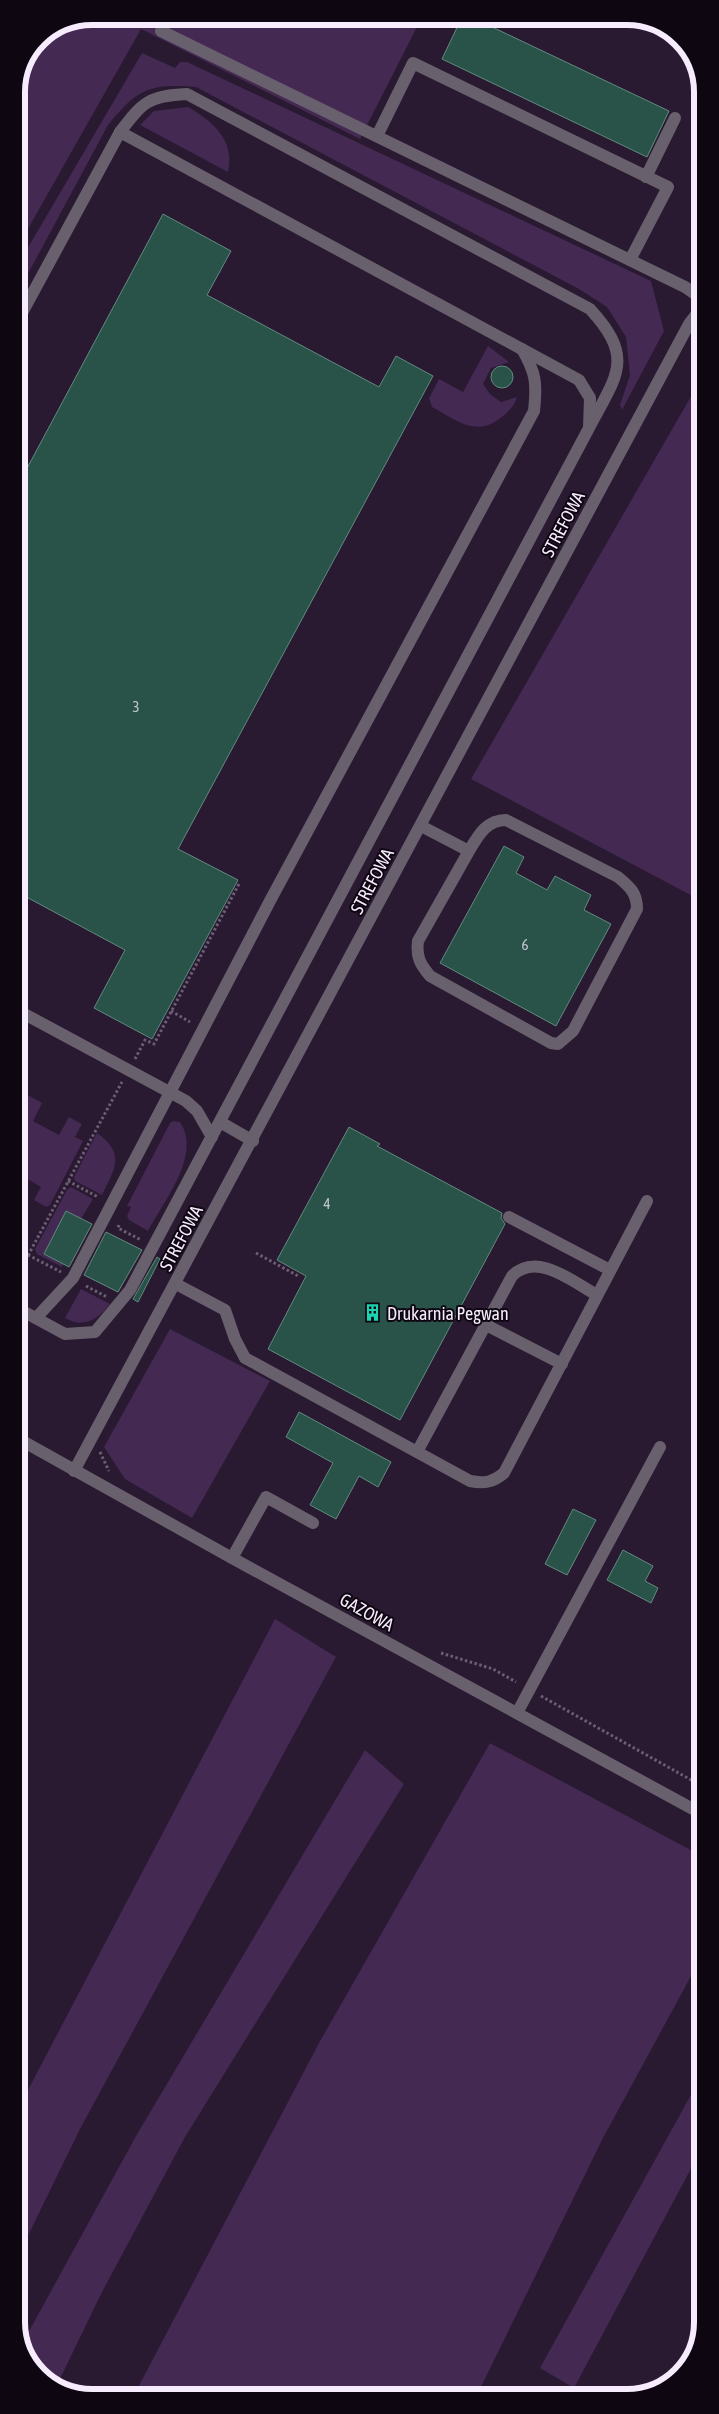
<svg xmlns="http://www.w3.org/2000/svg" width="719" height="2414" font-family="'Asap Condensed',sans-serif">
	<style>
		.green { fill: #442952 }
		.building { fill: #295248; stroke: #618b7f }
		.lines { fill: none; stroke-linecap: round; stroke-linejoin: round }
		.path { stroke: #6c5e74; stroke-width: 3; stroke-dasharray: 2.5 2.5; stroke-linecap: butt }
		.minor { stroke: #68606c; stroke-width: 12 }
		.labels { text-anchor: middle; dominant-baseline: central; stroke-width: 4; stroke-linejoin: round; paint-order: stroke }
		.number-label { font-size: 15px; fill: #c4c6d0 }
		.street-label { font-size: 18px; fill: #f7ecfd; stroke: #0e0712 }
		.poi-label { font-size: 18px; fill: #f7ecfd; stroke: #0e0712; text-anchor: start }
		.rim { fill: none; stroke: #f7ecfd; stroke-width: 6 }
	</style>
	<rect width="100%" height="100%" fill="#291931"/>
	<!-- green -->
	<g class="green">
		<path d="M92 16 422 17 360 139 141 29 16 250V92L39 38Z"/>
		<path d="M628 17H637L677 35 681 42Z"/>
		<path d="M142 53 175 68 180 62H187L651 281 664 331 622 410 620 405 630 375 626 337 607 307 579 289 196 87C150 83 137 89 108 125L16 296V268Z"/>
		<path d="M188 107C214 122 235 141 228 172L140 125 154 111Z"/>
		<path d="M488 346 509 362 491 368 483 384 490 394 501 402 517 397C515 405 509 411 503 416 477 439 456 420 432 407L429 398 439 379 463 392Z"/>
		<path d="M701 379 702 901 471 779Z"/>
		<path d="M17 1089 42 1103 33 1121 59 1135 69 1117 82 1124 75 1137 83 1141 50 1205 46 1207 34 1200 41 1187 17 1173Z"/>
		<path d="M174 1121 180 1122C202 1155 164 1201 148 1231L129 1220 127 1216 131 1207 127 1206 170 1123Z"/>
		<path d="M97 1133C126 1154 115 1168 102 1195L75 1181 74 1177Z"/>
		<path d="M71 1187 93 1199 81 1219 66 1211 44 1254 63 1264 62 1267 37 1254 35 1249 67 1190Z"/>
		<path d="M81 1289 110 1304C98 1319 84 1329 65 1318Z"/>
		<path d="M170 1329 270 1381 192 1518 125 1479 104 1447Z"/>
		<path d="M275 1619 336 1657 80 2129 18 2256V2109Z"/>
		<path d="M490 1743 702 1856V1956L603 2138 476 2397H133L319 2043Z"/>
		<path d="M365 1750 404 1784 185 2137 101 2294 57 2385 42 2379 22 2344 136 2136Z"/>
		<path d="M703 2073V2146L574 2388 540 2368Z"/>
	</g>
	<!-- building -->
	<g class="building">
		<path d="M462 17H471L669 111 647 157 442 59Z"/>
		<path d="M163 214 231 251 207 295 379 387 396 356 433 376 178 849 238 880 152 1039 94 1008 125 950 17 892V487Z"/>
		<circle cx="502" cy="377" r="11"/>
		<path d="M504 846 524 857 516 873 547 890 555 876 591 895 584 910 611 924 556 1026 440 963Z"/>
		<path d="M349 1127 380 1144 377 1146 502 1213 501 1218 505 1224 400 1420 268 1349 306 1276 277 1260Z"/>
		<path d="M66 1211 92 1224 69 1267 44 1254Z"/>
		<path d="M106 1232 142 1250 118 1292 84 1275Z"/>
		<path d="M157 1257 160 1259 138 1302 133 1299Z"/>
		<path d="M299 1412 391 1462 378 1487 359 1476 336 1519 310 1505 333 1463 286 1437Z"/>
		<path d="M573 1509 596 1520 567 1575 545 1564Z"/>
		<path d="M623 1550 653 1566 645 1581 658 1588 651 1603 607 1580Z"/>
	</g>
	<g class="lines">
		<!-- path -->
		<g class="path">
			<path d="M171 1011 190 1022"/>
			<path d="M135 1059 145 1040 154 1044 240 882"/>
			<path d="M68 1181 98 1197"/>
			<path d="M119 1225 118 1228 141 1240"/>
			<path d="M256 1253 300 1277"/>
			<path d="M28 1255 61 1272"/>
			<path d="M17 1264 25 1261 122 1082"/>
			<path d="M86 1286 107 1297"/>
			<path d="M100 1452 109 1471"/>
			<path d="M441 1653 493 1669 516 1682"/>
			<path d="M541 1696 702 1786"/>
		</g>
		<!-- minor -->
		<g class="minor">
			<path d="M161 31 685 287 701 298"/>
			<path d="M120 132C143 102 148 96 187 94L590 309C635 358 617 375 590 426"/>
			<path d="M377 136 413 63 668 187 630 260"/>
			<path d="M646 177 675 118"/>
			<path d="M16 324 120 132 579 380 590 398 589 428 130 1290 95 1332 65 1334 17 1308"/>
			<path d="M421 826 469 851 418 941C416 957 420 964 430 976L551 1043 558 1044 573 1031 637 909C637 893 630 887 618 877L506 820C486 820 478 836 469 851"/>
			<path d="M17 1010 186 1101 197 1111 212 1137"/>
			<path d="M220 1122 253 1141"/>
			<path d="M509 1217 610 1270"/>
			<path d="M176 1284 225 1310 235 1339 245 1358 470 1481C485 1484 493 1482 504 1473L647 1201"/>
			<path d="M36 1318 73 1278 271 899 534 411C537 383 536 373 522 349"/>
			<path d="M486 1325 562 1364"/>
			<path d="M17 1438 232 1558 702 1814"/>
			<path d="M417 1452 512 1276C537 1251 573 1282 597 1295"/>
			<path d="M74 1471 689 324 701 308"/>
			<path d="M232 1558 266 1497 313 1523"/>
			<path d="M517 1713 660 1447"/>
		</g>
	</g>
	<!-- icons -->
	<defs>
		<symbol id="building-bare" viewBox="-9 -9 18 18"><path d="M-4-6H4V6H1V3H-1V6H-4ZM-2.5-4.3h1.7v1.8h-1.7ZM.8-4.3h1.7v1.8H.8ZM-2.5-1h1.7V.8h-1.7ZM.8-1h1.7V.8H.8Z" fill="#19d5b2" stroke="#0e0712" stroke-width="2.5" paint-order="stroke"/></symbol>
	</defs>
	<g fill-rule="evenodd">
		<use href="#building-bare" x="360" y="1300" width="25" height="25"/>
	</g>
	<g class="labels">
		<!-- number labels -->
		<g class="number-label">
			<text x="136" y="706">3</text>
			<text x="525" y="944">6</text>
			<text x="327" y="1203">4</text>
		</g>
		<!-- street labels -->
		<g class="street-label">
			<text transform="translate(563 524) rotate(-62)">STREFOWA</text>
			<text transform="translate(372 881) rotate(-62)">STREFOWA</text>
			<text transform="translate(181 1238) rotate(-62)">STREFOWA</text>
			<text transform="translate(367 1612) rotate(29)">GAZOWA</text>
		</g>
		<!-- poi labels -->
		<g class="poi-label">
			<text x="387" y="1313">Drukarnia Pegwan</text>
		</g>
	</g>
	<!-- crop -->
	<path d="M0 0H719V2414H0ZM92 25H627A67 67 0 0 1 694 92V2322A67 67 0 0 1 627 2389H92A67 67 0 0 1 25 2322V92A67 67 0 0 1 92 25Z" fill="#0e0712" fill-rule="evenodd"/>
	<path class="rim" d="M92 25H627A67 67 0 0 1 694 92V2322A67 67 0 0 1 627 2389H92A67 67 0 0 1 25 2322V92A67 67 0 0 1 92 25Z"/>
</svg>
